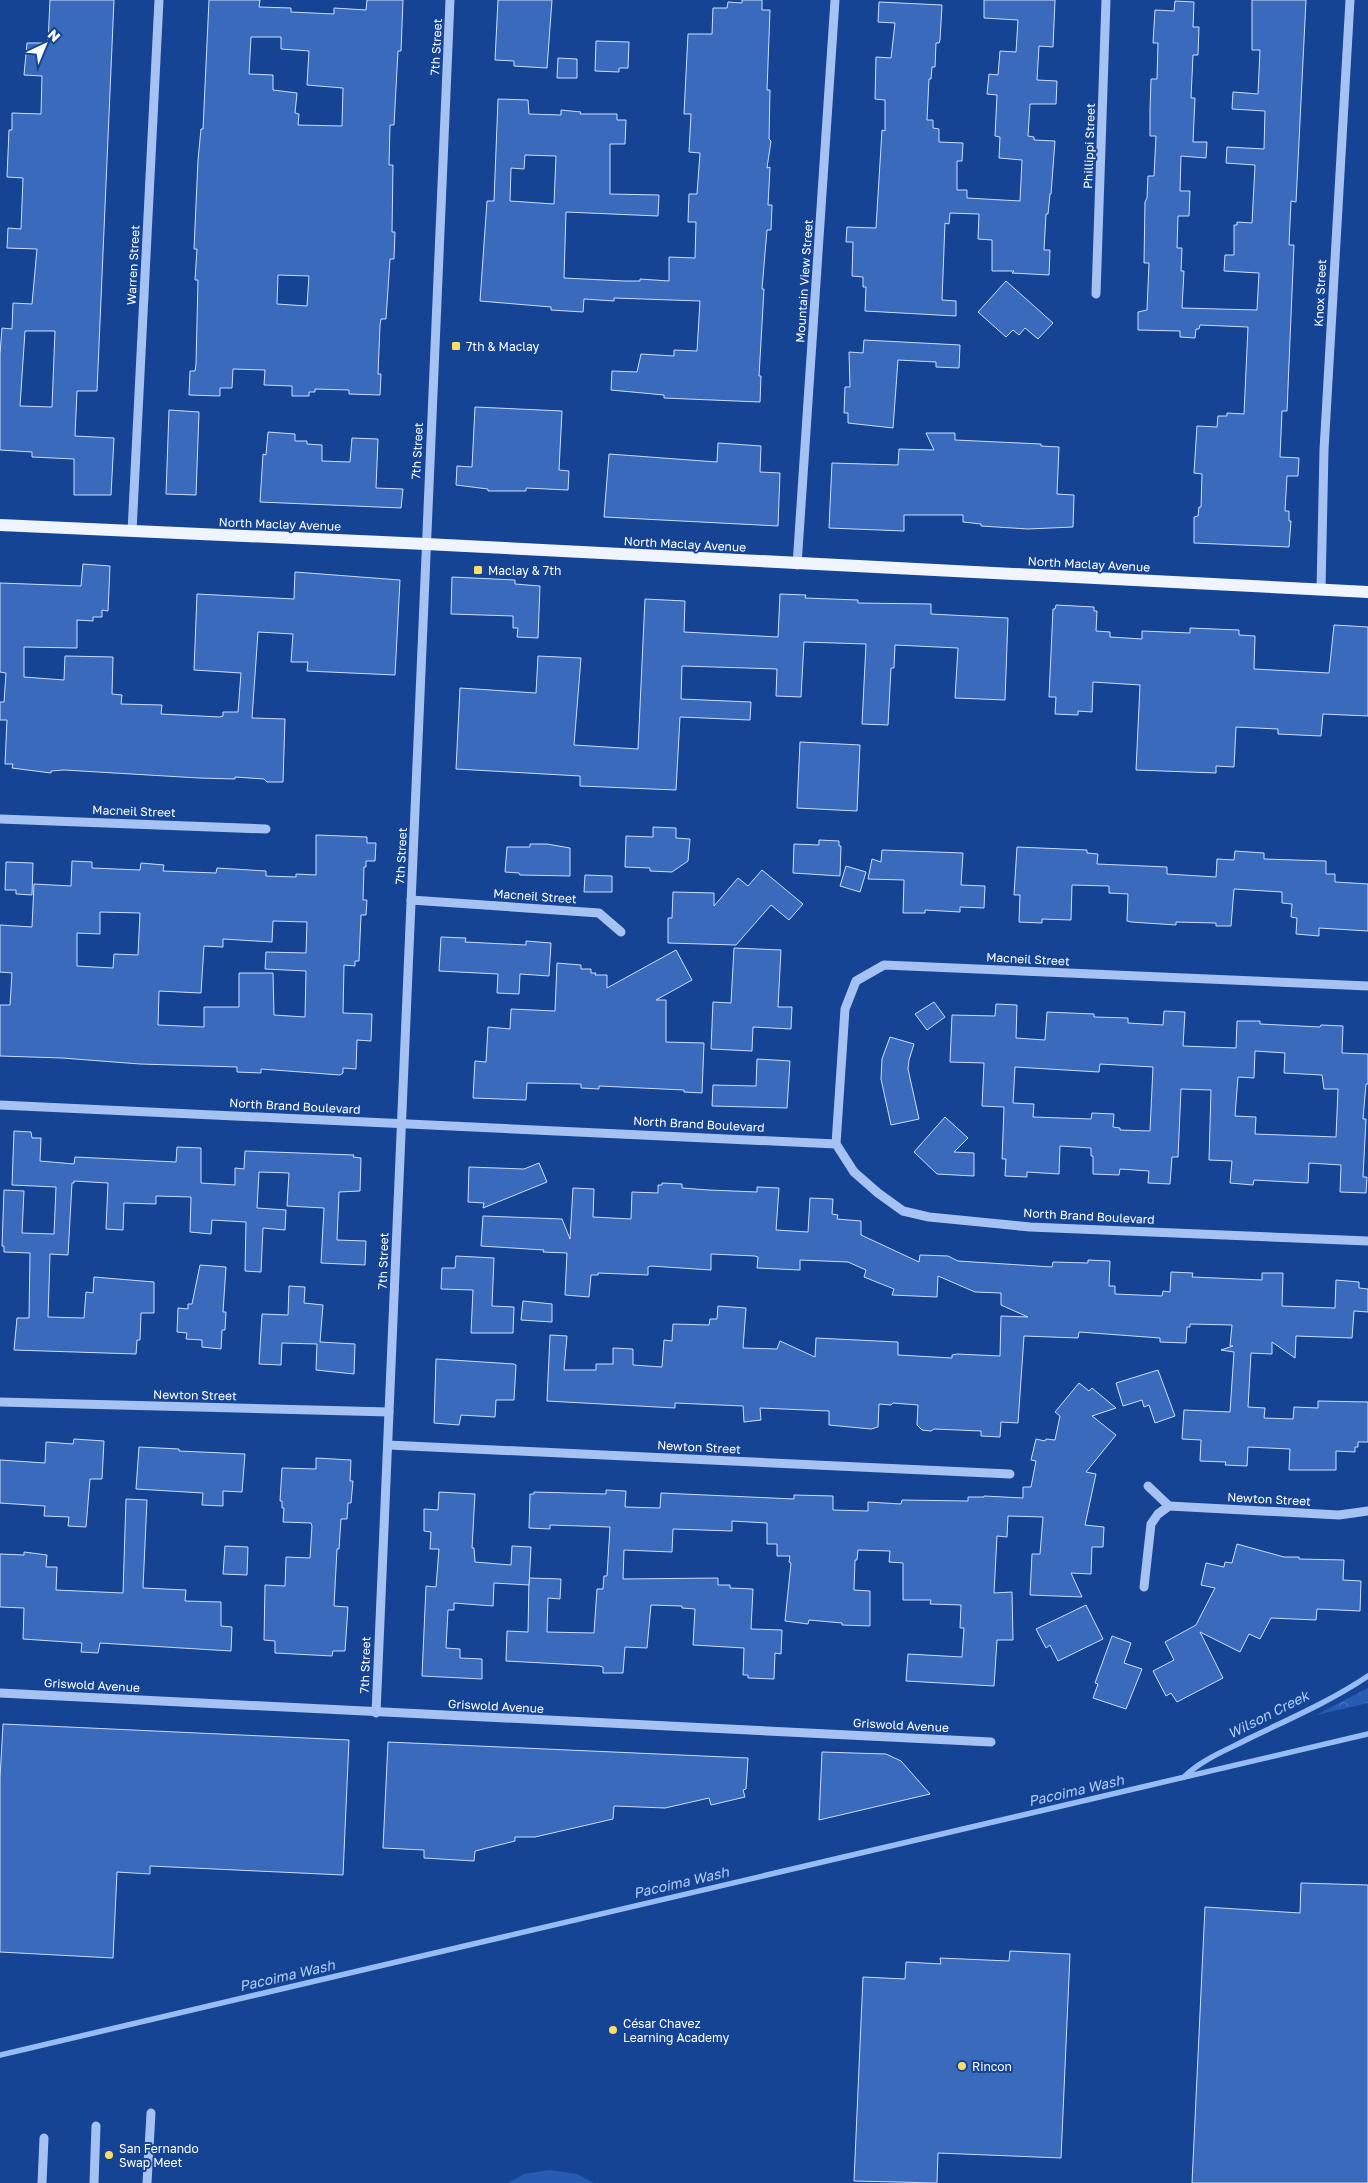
<svg xmlns="http://www.w3.org/2000/svg" width="1368" height="2183" font-family="'Golos Text',sans-serif">
	<style>
		.park { fill: url(#park-crowns) }
		.pitch { fill: #285cb3 }
		.lines { fill: none; stroke-linecap: round; stroke-linejoin: round }
		.stream { stroke: #97bcf4; stroke-width: 5.5 }
		.building { fill: #396abb; stroke: #ccdefc; fill-rule: evenodd }
		.minor { stroke: #a5c2f2; stroke-width: 9 }
		.major { stroke: #eff4ff; stroke-width: 12 }
		.poi-dot { fill: #ffdd65; stroke: #154495; stroke-width: 2 }
		.labels { text-anchor: middle; dominant-baseline: central; stroke-width: 4; stroke-linejoin: round; paint-order: stroke }
		.street-label { font-size: 12px; fill: #fff; stroke: #154495 }
		.poi-label { font-size: 12px; fill: #fff; stroke: #154495; text-anchor: start }
		.water-label { font-size: 14px; font-style: italic; fill: #b1cdf8; stroke: #154495 }
	</style>
	<defs>
		<pattern id="park-crowns" width="20" height="18" patternUnits="userSpaceOnUse" patternTransform="scale(1.25)"><rect width="20" height="18" fill="#285cb3"/><path d="M2 6a3 3 0 1 1 6 0M12 15a3 3 0 1 1 6 0" fill="none" stroke="#4874be"/></pattern>
	</defs>
	<rect width="100%" height="100%" fill="#154495"/>
	<!-- park -->
	<path class="park" d="M1368 1688V1703L1316 1715Z"/>
	<!-- pitch -->
	<path class="pitch" d="M550 2170 577 2174 594 2183H508L524 2174Z"/>
	<g class="lines">
		<!-- stream -->
		<g class="stream">
			<path d="M1184 1777C1202 1759 1227 1750 1250 1738 1289 1719 1331 1701 1368 1676"/>
			<path d="M0 2055 1368 1734"/>
		</g>
	</g>
	<!-- building -->
	<g class="building">
		<path d="M50 0H114L97 391H77L75 436 114 438 111 495H74V459L32 457V452L0 450V354L2 328 12 329 13 303 32 304 37 249 7 248 8 228 21 229 23 178 7 177 9 130H12V113L41 114 42 76 24 75 27 43H48ZM25 331H55L52 407 20 406Z"/>
		<path d="M209 0H260L259 7 291 8V12L334 14V8L366 10 367 0H403L401 51H398L394 125H390L389 165H393L392 232H395L394 259H390L386 319H381L380 325 378 374H381L380 395 349 394V390L315 389V392H309V396H292V386L264 385 265 370 233 369 232 388H220V396L189 395 190 371H195L196 364 198 280H195L197 249H194L198 160 201 129H203ZM251 37H281V49L309 51 307 85 343 88 342 126 298 125 299 114 295 113 297 93 273 90V75L249 74ZM278 275 309 276 307 306 277 304Z"/>
		<path d="M498 0H552L547 68 514 66V61L495 60Z"/>
		<path d="M742 0H762V10H770L767 90H770L769 139 771 141 767 168 770 167 768 205H772L771 230H767L762 289H764L759 376H761L760 402 664 398V395L611 390 612 371 637 372 641 354 674 356V350L697 351 700 301 614 298V301L584 299 583 312 551 310V307L480 301 487 201H494L498 99 528 100 529 114 561 115V110L581 112 580 114H617V120H626L625 144H610V194L659 195 658 216 566 212 564 278 624 281H640V279L669 281V257L695 258 696 222H688L689 194H697L700 153 689 152 691 114H684L688 34H712L713 8H727L728 2 742 3ZM525 155 556 156 554 204 510 201 511 168 524 169Z"/>
		<path d="M984 0H1055L1053 47 1039 46 1037 80 1057 81 1056 104H1030L1028 136 1034 137V140L1055 141 1051 194H1050L1048 214H1046L1044 250H1050L1049 275 1012 273 1014 271H992V240L978 239 979 214 950 213 949 224 945 223 942 300 956 301V316L865 311 866 287H863V277L852 276 853 242H846L847 227 876 228 882 130 885 131V100L875 99 876 57 891 58 895 23 878 22 879 2 942 5 940 40 939 43H936L935 67H932L931 79H929L927 120H933V128L939 129V142L963 143 962 161H957V190H967V198L1020 201 1022 160 999 158 1000 137 995 136 997 95 987 94 989 74 998 75 1000 51 1016 52 1018 20 984 18Z"/>
		<path d="M1252 0H1306L1296 202 1291 201 1289 245H1294L1287 411H1282L1280 457 1299 458 1298 476H1287L1285 511H1289V521H1291L1289 547 1194 543V517L1198 516 1199 507H1201L1202 474 1194 473 1197 426 1217 427 1218 416H1227V413L1244 414 1248 327 1200 325 1199 329H1196L1195 338 1180 337V331L1138 330V312L1147 310 1149 263H1144L1145 202 1147 198 1148 176H1154L1156 136H1150V110L1151 79H1157L1158 43H1153L1155 10 1174 11 1175 1 1194 2 1193 27H1199L1198 55H1193L1191 98H1195L1193 142H1207L1206 158 1181 156 1180 191H1190L1189 216H1178L1177 248H1182L1181 271H1184L1182 308 1257 310 1259 273 1224 271 1225 255H1234V225H1237V222L1252 223 1255 165 1226 163 1227 147 1264 149 1265 111 1232 109 1233 92 1258 94 1260 50H1252Z"/>
		<path d="M596 41 629 42 628 68H619V72L595 71Z"/>
		<path d="M558 58 577 59V78H557Z"/>
		<path d="M1006 281 1053 323 1038 339 1025 328 1019 335 1013 330 1006 337 978 312Z"/>
		<path d="M864 340 960 345 959 368 936 367V362L898 360 893 428 848 423V413H844L845 387H850L849 352 863 353Z"/>
		<path d="M475 407 562 411 559 470 569 471 568 490 526 488V491H488V489L456 485 457 466 472 467Z"/>
		<path d="M169 410 199 412 196 495 166 494Z"/>
		<path d="M268 432 295 434V441H307V444L322 445V461L350 462 352 438 378 439 376 488 403 489 401 508 260 502 263 454 266 455Z"/>
		<path d="M926 433H955V440L1041 444V446L1059 447 1057 494 1074 495 1073 527 1028 529 981 526V524L963 522V515H904V531L829 528 832 463 898 465 899 449 934 450Z"/>
		<path d="M718 443 761 446 760 472 780 473 778 526 604 517 609 454 717 462Z"/>
		<path d="M83 564 110 566 108 611 102 610V617H93V621L77 620V648L24 647V677L64 680 65 656 113 657 112 694 122 695 121 704 162 705 161 714 220 717 223 716V712H238L241 673 194 670 197 594 294 599 295 572 400 580 395 675 307 671 308 662H291L293 634 258 632 252 718 285 719 283 782H267L264 779 235 777V779L199 778 64 770 51 771V773L12 768 13 764H5L7 720H0V702H4L6 673 0 672V583L81 586Z"/>
		<path d="M452 577 515 580V584L540 586 538 638 517 637 518 628H513V616L451 614Z"/>
		<path d="M780 594 806 595 805 598 858 600V603L931 604V614L1008 618 1005 700 955 698 958 648 895 645 894 668H891L888 725 862 724 866 644 804 642 801 697 776 696 777 669 682 666 681 699 751 702 750 720 680 717 676 790 580 786V776L456 769 460 688 536 693 538 656 581 658 574 745 638 749 645 599 685 601 684 632 778 637Z"/>
		<path d="M1056 605 1094 607V611H1097L1096 631 1110 632V637L1142 639V631L1190 633V628L1239 630V635L1255 636 1254 669 1329 673 1334 625 1368 627V716L1323 714 1321 736 1278 734V729L1236 727 1234 767 1216 766V773L1136 770 1140 685 1093 682 1092 712 1078 711V715L1055 714 1056 697H1049L1053 609H1055Z"/>
		<path d="M800 742 860 745 857 811 797 808Z"/>
		<path d="M653 827 676 828V838L690 839 688 861 672 872 650 871V868L625 867 626 836 653 837Z"/>
		<path d="M316 835 367 837V843H376L375 861H366V867H364L363 900H367L366 915H361L359 961H355V966L344 965 343 1013 372 1014 371 1041 357 1040 356 1069 343 1068V1073L340 1075 261 1069V1073L237 1072V1067L140 1064 62 1058 0 1056V1005H10L12 973 0 972V925L32 927 34 884 71 886 72 861 92 862V868L140 870 141 863 164 865 163 871 216 873 217 868 266 871V876L296 877V874L316 875ZM100 912 140 913 138 955 114 954 113 968 77 966V933L100 934ZM273 921 307 922 306 953 266 952 265 969 306 971 305 1017 274 1015 273 973H239V1007H204V1027L158 1025 159 991 201 993 204 946 223 947V939L272 942Z"/>
		<path d="M819 840 839 841V846H841L840 876 793 873 794 844 819 845Z"/>
		<path d="M530 844H547L570 848V876L520 875 519 873 505 872 507 847H530Z"/>
		<path d="M1017 847 1087 850V853L1098 854 1097 864 1167 867V874L1216 877 1217 859 1234 860 1235 851 1264 853V859L1326 861V874H1335V882L1368 884V931L1319 928V936L1296 934 1297 918 1291 917 1292 904 1282 903V892L1234 889 1231 926H1216V923L1176 922V925L1131 922 1127 921 1128 894 1109 893V886L1072 885 1071 920 1042 919V923L1019 922 1020 895H1014Z"/>
		<path d="M882 850 963 853 961 885 985 886 984 908 960 907V912L925 910V913H903L904 880 868 879 872 859 881 862Z"/>
		<path d="M6 862 33 863 32 895 16 894V890H5Z"/>
		<path d="M846 866 866 872 860 892 840 886Z"/>
		<path d="M762 870 803 904 789 920 771 905 736 945 668 943V918H672L673 892 714 893V906L738 878 748 886Z"/>
		<path d="M585 875 612 876V892H584Z"/>
		<path d="M441 937 466 938 465 942 526 945V941L551 943 549 976 520 974 519 994 497 993 498 974 439 971Z"/>
		<path d="M734 948 781 950 778 1007H792L791 1029 753 1027 752 1051 711 1049 713 1002 731 1003Z"/>
		<path d="M676 950 692 980 656 1000H666V1042L704 1043 702 1093 684 1092V1090L599 1086V1089L581 1088V1084L527 1083 526 1100 473 1098 475 1061 486 1062 488 1027 510 1029 511 1009 555 1011 557 963 581 965V969H591V973H596L595 975H607V988Z"/>
		<path d="M934 1002 945 1017 927 1030 915 1014Z"/>
		<path d="M996 1004 1017 1005 1016 1038 1045 1040 1047 1012 1094 1014V1017L1128 1018V1023L1163 1025 1164 1011 1185 1012 1183 1046 1236 1048 1237 1021H1260V1024L1320 1027 1321 1025 1343 1026 1342 1053 1368 1054V1084H1366L1363 1119H1366L1363 1177H1367L1366 1193 1340 1192 1341 1165 1309 1163 1308 1183 1254 1180 1253 1185 1230 1183 1232 1161 1209 1160 1211 1090 1181 1089 1178 1157H1172L1170 1184 1148 1183 1149 1171 1120 1169 1119 1175 1093 1174V1156H1091V1148L1060 1146 1059 1174 1027 1172V1177L1005 1176 1006 1159H1002L1004 1107 982 1106 984 1063 950 1062 952 1015 995 1016ZM1255 1051 1285 1053 1284 1073 1322 1075 1324 1089H1338L1336 1137 1255 1134 1256 1117 1235 1116 1238 1077 1254 1078ZM1100 1064 1153 1067 1150 1131 1120 1130V1128L1113 1127 1114 1114 1092 1113 1091 1119 1033 1117 1034 1104 1013 1103 1015 1067 1099 1072Z"/>
		<path d="M890 1037 914 1044 909 1060 908 1069 919 1119 891 1125 881 1079 882 1059Z"/>
		<path d="M757 1059 790 1061 787 1108 712 1106 713 1085 756 1086Z"/>
		<path d="M945 1117 968 1138 954 1152 974 1153V1176L937 1174 914 1152Z"/>
		<path d="M14 1131 31 1132 32 1138H41L40 1161 74 1164 75 1157 176 1162 177 1147 201 1148V1183L235 1185V1168L244 1169 245 1151 354 1155 353 1157 361 1158 360 1191 339 1192 337 1240 366 1241 365 1265 321 1263 324 1208 287 1206 289 1173 259 1172 257 1208 286 1210 285 1230 263 1228 261 1272 245 1271 246 1222 212 1220 211 1234 190 1232 191 1197 156 1196V1204L124 1203 123 1230 106 1229 108 1183 74 1181V1183H72L68 1255 50 1254 48 1317 84 1318 86 1292 93 1293 94 1277 154 1282V1313H141L140 1340H137L136 1354 14 1350 17 1318H29L30 1253 4 1252V1246H2L4 1190 24 1191 22 1233 54 1234 56 1187 12 1185Z"/>
		<path d="M539 1163 547 1182 483 1208 484 1203 468 1202 469 1167 524 1169Z"/>
		<path d="M662 1183 682 1184V1188L709 1190 757 1192V1187L779 1188 776 1230 808 1232 810 1198 833 1199 832 1214 838 1215 837 1219 861 1221V1235L919 1262 920 1255 948 1256 958 1261 1052 1267 1053 1262 1088 1263V1260L1110 1261 1109 1286H1115V1294L1162 1296 1163 1291 1170 1292 1171 1272 1193 1273 1192 1277 1262 1280V1273H1283L1282 1306 1335 1308 1336 1280 1359 1282V1288L1368 1289V1312L1354 1311 1352 1338 1296 1336 1295 1358 1272 1342V1354L1251 1353 1248 1407 1265 1408 1264 1418 1293 1419 1294 1407 1318 1408V1401L1368 1402V1442H1358V1447H1355V1452L1336 1451V1470H1289L1290 1449 1248 1447 1247 1466 1225 1465 1226 1462 1200 1461 1201 1440 1182 1439 1184 1410 1230 1412 1234 1352 1221 1350 1233 1346H1230L1232 1325 1190 1324V1327H1187L1186 1343 1160 1342V1338L1079 1332 1078 1338 1024 1336 1018 1423 1001 1422 1000 1437 981 1436V1431L934 1429 931 1431 922 1430 917 1425 918 1405 893 1403 891 1405 879 1404 878 1427 871 1429 829 1425V1411L760 1408 761 1420 744 1422 743 1406 675 1403V1408L547 1401 550 1335 567 1336 564 1370H596V1364H613V1348L633 1349V1365L662 1367 664 1340 672 1341 673 1324 709 1325 710 1319H717L718 1306 746 1308 743 1348 777 1349 780 1341 815 1357 816 1338 898 1342V1355L952 1358V1355L957 1354 1000 1356 1001 1316 1028 1317 1001 1305V1293L975 1292 938 1276 937 1297 892 1295 894 1289 864 1277 866 1270 848 1262 800 1260V1270L757 1268 758 1257 755 1256 711 1254V1270L651 1266 648 1267V1275L598 1273V1275H591L589 1297 565 1295 567 1253 543 1252 544 1250 481 1246 483 1216 562 1219 570 1239 573 1188 594 1189 593 1217 631 1219 632 1192 658 1193V1185H662Z"/>
		<path d="M456 1256 494 1258 492 1306 514 1307 513 1333H471L473 1290 441 1289 442 1268H455Z"/>
		<path d="M200 1265 226 1267 223 1312H226L225 1330H222L221 1349 202 1347V1340L186 1339 187 1333 177 1332 178 1308 188 1309V1304H192Z"/>
		<path d="M289 1286 305 1287 304 1303 323 1305 320 1342 355 1344 354 1374 316 1370 317 1344 282 1343 281 1365 259 1364 262 1314 288 1315Z"/>
		<path d="M523 1301 552 1304V1322L521 1320Z"/>
		<path d="M436 1359 514 1364 516 1365 514 1400H496L495 1417 461 1415 459 1425 434 1423Z"/>
		<path d="M1158 1370 1175 1416 1155 1423 1149 1405 1144 1407 1142 1400 1123 1406 1116 1383Z"/>
		<path d="M1079 1383 1089 1391 1092 1388 1116 1408 1092 1416 1116 1435 1086 1472 1096 1474 1085 1525 1104 1527 1103 1547H1092L1091 1574 1071 1573 1082 1597 1030 1595 1032 1554H1040L1043 1517 1008 1516 1007 1537 997 1536 994 1593 1012 1592 1013 1640H997L994 1686 906 1681 908 1654 962 1657 964 1628H960L961 1605 930 1604 931 1600H903V1563L889 1562 890 1551 858 1550 857 1560H855L854 1590 870 1591V1626L842 1625V1623L809 1620 808 1624 785 1621 791 1563 789 1562 790 1556H777V1544H767V1523L732 1521V1531L673 1529 672 1552 624 1550 623 1579 718 1578V1585H730V1588L753 1589 751 1629 782 1630 781 1654 775 1653 774 1679 748 1678V1675H743L744 1648 693 1645 695 1609 682 1608V1606L651 1605 647 1648 625 1647 623 1673H603V1667L599 1666 506 1661 507 1631 528 1632 529 1578 561 1579 560 1599 548 1598 547 1632 594 1633 597 1589H603L604 1576H607L610 1527 550 1525V1529L529 1528 530 1494H534V1492L606 1494V1490L626 1491 625 1507 660 1508 661 1493 794 1499V1495L833 1496V1510L868 1511V1502L901 1504 902 1500 968 1501V1497H984V1496L1023 1498V1487H1031L1036 1461 1031 1460 1036 1439 1045 1441 1046 1439 1055 1440 1060 1416 1055 1412Z"/>
		<path d="M74 1439 104 1441 102 1479H90L86 1527 68 1526 69 1517 44 1516 45 1506 0 1503V1460L45 1463 46 1442 73 1444Z"/>
		<path d="M139 1447 179 1449V1451L245 1454 242 1492 223 1491V1506L202 1505 203 1493 136 1489Z"/>
		<path d="M316 1458 351 1460 350 1481H353L351 1503H348L347 1519H341L339 1549H337L334 1606 348 1607 345 1651H333L332 1656 275 1653V1641L264 1640 265 1585 285 1586 286 1557 310 1558 312 1526 311 1523 283 1522 284 1508H282V1501H280L282 1468 316 1469Z"/>
		<path d="M439 1492 475 1494 472 1548H474L475 1562 511 1565 512 1546 531 1547 529 1585 494 1583 493 1606 454 1603V1610H448L446 1648 460 1649V1658L482 1659V1679L422 1676 426 1586 436 1587 439 1549H430L431 1532 424 1531V1509L438 1510Z"/>
		<path d="M126 1499 147 1500 143 1588 186 1590 185 1601 221 1602V1626L232 1627 231 1651 100 1643 98 1653 81 1652 82 1643 23 1639 24 1608 0 1607V1554L24 1555V1552L47 1555 46 1567H57L56 1590 123 1593Z"/>
		<path d="M1237 1544 1284 1557H1299V1559L1344 1560 1343 1580 1361 1581 1360 1611 1317 1609 1316 1620 1271 1618 1260 1639 1249 1634 1240 1652 1200 1632 1223 1678 1177 1702 1171 1693 1166 1696 1153 1671 1174 1660 1165 1642 1196 1625 1215 1588 1201 1585 1206 1563 1224 1567 1225 1562 1232 1563Z"/>
		<path d="M225 1546 248 1547 247 1575 223 1574Z"/>
		<path d="M1086 1605 1103 1639 1058 1661 1050 1645 1046 1648 1036 1629Z"/>
		<path d="M1112 1636 1131 1643 1124 1663 1142 1669 1126 1709 1093 1698 1098 1684 1095 1683Z"/>
		<path d="M3 1724 349 1740 343 1875 150 1866V1874L117 1872 113 1958 0 1952V1778Z"/>
		<path d="M388 1742 748 1758 746 1789 743 1790 745 1797 711 1805 709 1798 665 1808 614 1806 613 1819 535 1837H515V1841L475 1851 474 1861 424 1858V1850L383 1848Z"/>
		<path d="M822 1752 886 1754 901 1761 930 1794 819 1820Z"/>
		<path d="M1301 1883 1368 1885V2183H1192L1205 1907 1300 1913Z"/>
		<path d="M1010 1951 1070 1954 1061 2158 938 2153 937 2183 854 2181 863 1977 905 1979 906 1962 941 1964 940 1958 1009 1961Z"/>
	</g>
	<g class="lines">
		<!-- minor -->
		<g class="minor">
			<path d="M1096 294 1106 0"/>
			<path d="M132 531 159 0"/>
			<path d="M797 565 835 0"/>
			<path d="M1321 589 1324 450 1350 0"/>
			<path d="M0 819 266 829"/>
			<path d="M411 900 599 913 621 932"/>
			<path d="M0 1105 836 1144 854 1172 878 1193 903 1211 929 1217 1030 1227 1368 1241"/>
			<path d="M836 1144 845 1009 856 981 884 965 1368 986"/>
			<path d="M0 1402 389 1412"/>
			<path d="M388 1445 1010 1474"/>
			<path d="M1148 1486 1169 1506"/>
			<path d="M1169 1506 1339 1515 1368 1511"/>
			<path d="M1144 1587 1151 1524 1158 1514 1169 1506"/>
			<path d="M0 1693 991 1742"/>
			<path d="M376 1713 450 0"/>
			<path d="M42 2183 44 2138"/>
			<path d="M94 2183 96 2126"/>
			<path d="M147 2183 151 2113"/>
		</g>
		<!-- major -->
		<path class="major" d="M0 525 426 544 1368 592"/>
	</g>
	<!-- markers -->
	<g class="poi-dot">
		<rect x="451" y="341" width="10" height="10" rx="2.5"/>
		<rect x="473" y="565" width="10" height="10" rx="2.5"/>
		<circle cx="613" cy="2030" r="5"/>
		<circle cx="962" cy="2066" r="5"/>
		<circle cx="109" cy="2155" r="5"/>
	</g>
	<g class="labels">
		<!-- street labels -->
		<g class="street-label">
			<text transform="translate(436 47) rotate(-87)">7th Street</text>
			<text transform="translate(1089 146) rotate(-88)">Phillippi Street</text>
			<text transform="translate(133 265) rotate(-87)">Warren Street</text>
			<text transform="translate(804 281) rotate(-86)">Mountain View Street</text>
			<text transform="translate(1320 293) rotate(-87)">Knox Street</text>
			<text transform="translate(417 451) rotate(-87)">7th Street</text>
			<text transform="translate(280 524) rotate(2)">North Maclay Avenue</text>
			<text transform="translate(685 544) rotate(3)">North Maclay Avenue</text>
			<text transform="translate(1089 564) rotate(3)">North Maclay Avenue</text>
			<text transform="translate(134 811) rotate(2)">Macneil Street</text>
			<text transform="translate(401 856) rotate(-87)">7th Street</text>
			<text transform="translate(535 896) rotate(4)">Macneil Street</text>
			<text transform="translate(1028 959) rotate(3)">Macneil Street</text>
			<text transform="translate(295 1106) rotate(3)">North Brand Boulevard</text>
			<text transform="translate(699 1124) rotate(3)">North Brand Boulevard</text>
			<text transform="translate(1089 1216) rotate(3)">North Brand Boulevard</text>
			<text transform="translate(383 1261) rotate(-88)">7th Street</text>
			<text transform="translate(195 1395) rotate(1)">Newton Street</text>
			<text transform="translate(699 1447) rotate(3)">Newton Street</text>
			<text transform="translate(1269 1499) rotate(3)">Newton Street</text>
			<text transform="translate(365 1665) rotate(-88)">7th Street</text>
			<text transform="translate(92 1685) rotate(3)">Griswold Avenue</text>
			<text transform="translate(496 1706) rotate(3)">Griswold Avenue</text>
			<text transform="translate(901 1725) rotate(3)">Griswold Avenue</text>
		</g>
		<!-- poi labels -->
		<g class="poi-label">
			<text x="466" y="346">7th &amp; Maclay</text>
			<text x="488" y="570">Maclay &amp; 7th</text>
			<text x="623" y="2023">César Chavez<tspan x="623" dy="14">Learning Academy</tspan></text>
			<text x="972" y="2066">Rincon</text>
			<text x="119" y="2148">San Fernando<tspan x="119" dy="14">Swap Meet</tspan></text>
		</g>
		<!-- water labels -->
		<g class="water-label">
			<text transform="translate(1268 1714) rotate(-27)">Wilson Creek</text>
			<text transform="translate(1076 1790) rotate(-13)">Pacoima Wash</text>
			<text transform="translate(681 1882) rotate(-13)">Pacoima Wash</text>
			<text transform="translate(287 1975) rotate(-13)">Pacoima Wash</text>
		</g>
	</g>
	<!-- north arrow -->
	<g transform="translate(45 45) rotate(44)" stroke="#154495" stroke-width="4" paint-order="stroke">
	<path d="M0-4L9 19L0 12L-9 19Z" fill="#ffffff"/>
	<text y="-8" font-size="14" font-weight="bold" text-anchor="middle" fill="#ffffff">N</text>
	</g>
</svg>
